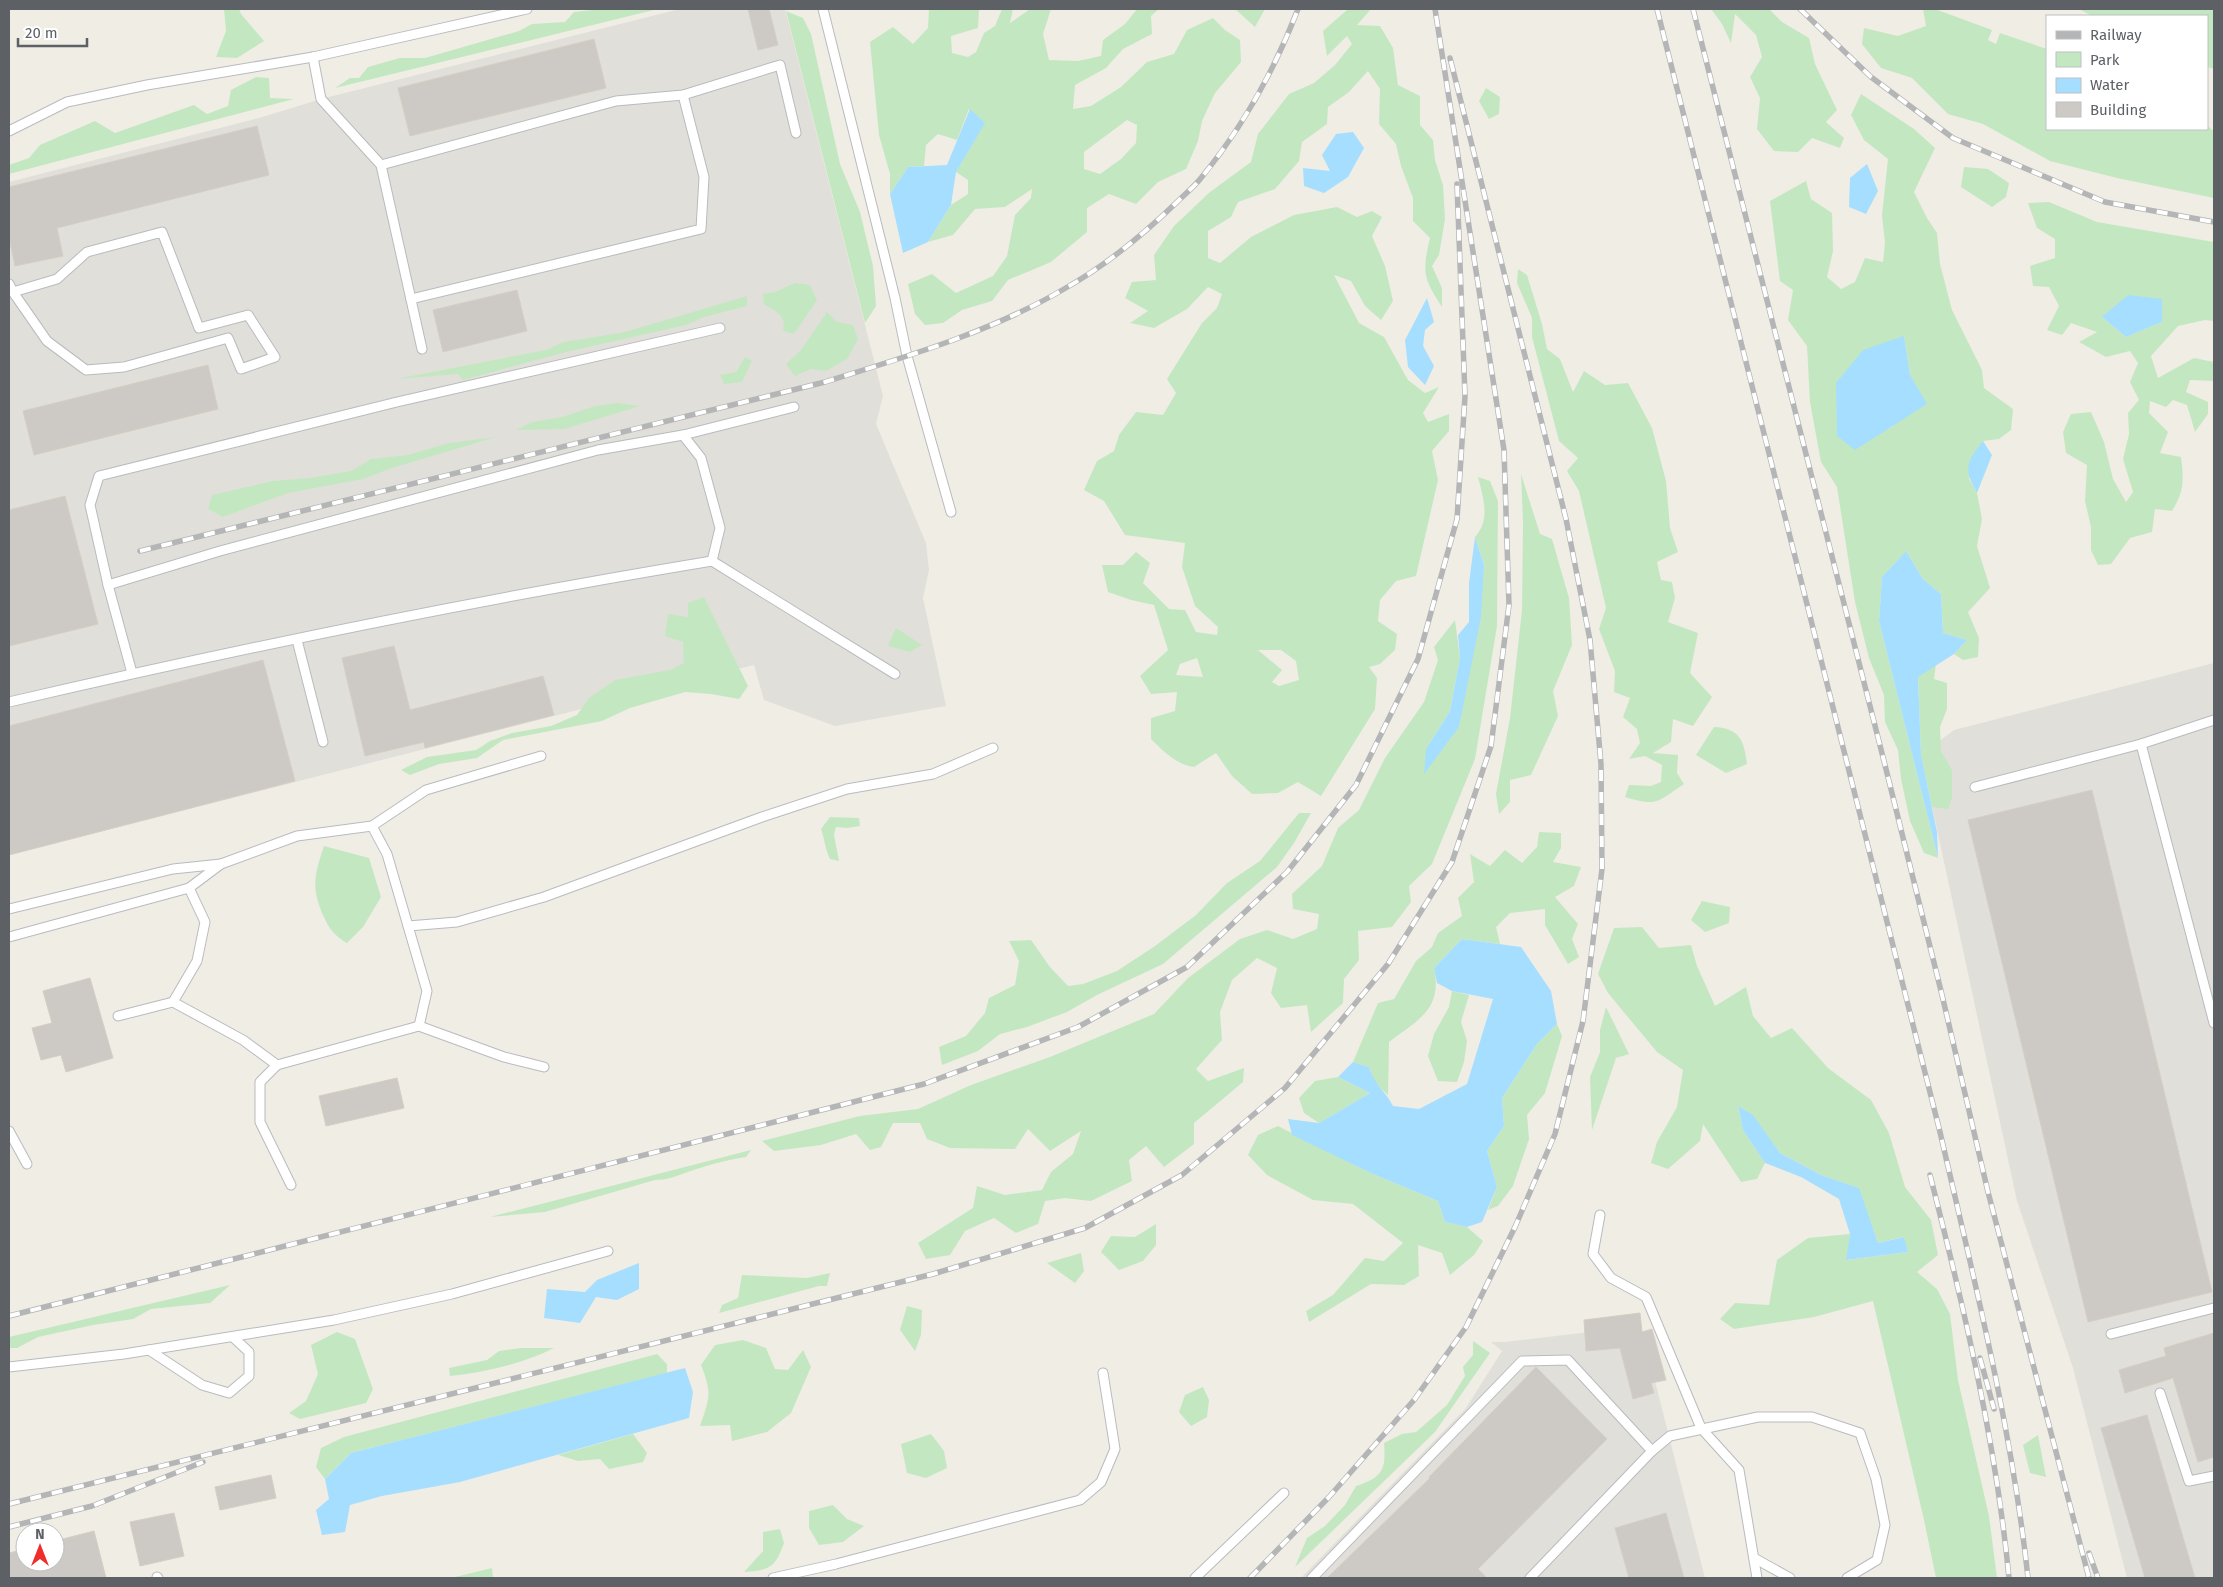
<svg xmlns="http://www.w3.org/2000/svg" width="2223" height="1587" font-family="'Fira Sans',sans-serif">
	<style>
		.industrial { fill: #e1dfd9 }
		.green { fill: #c3e8c1; fill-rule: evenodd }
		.water { fill: #a6deff }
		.building { fill: #cdc9c4; stroke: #d5cec3 }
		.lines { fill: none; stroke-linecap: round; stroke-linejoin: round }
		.lane-casing { stroke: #b8bbbf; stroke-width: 11 }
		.lane { stroke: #fff; stroke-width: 9 }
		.rail-casing { stroke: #b4b5b6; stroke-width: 5.5 }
		.rail { stroke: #fff; stroke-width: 4; stroke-dasharray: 11; stroke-linecap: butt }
	</style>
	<rect width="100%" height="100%" fill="#f0ede5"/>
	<!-- industrial -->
	<g class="industrial">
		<path d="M680 9H785L883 396 876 424 926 543 929 570 923 598 946 706 835 726 764 700 754 665 9 855V182L259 118 321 99Z"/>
		<path d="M2214 663V1578H2127L2073 1368 2017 1201 1921 755 1954 730Z"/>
		<path d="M1641 1326 1705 1578H1301L1466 1408 1502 1351 1491 1342H1505Z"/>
	</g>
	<!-- green -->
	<g class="green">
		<path d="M224 9H239L241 14 264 41 237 58 216 57 226 31Z"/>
		<path d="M602 9H658L335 88 350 78H359L368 67 400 58H425L519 31 532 24 565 22 574 12Z"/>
		<path d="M929 9H979L978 28 951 36 952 53 968 57 976 52 984 33 995 26 1002 9H1013L1010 23 1030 9H1051L1043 34 1049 60 1078 61 1101 56 1103 40 1125 24 1137 9H1159L1151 16 1152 34 1123 49 1106 68 1075 85 1073 109 1091 106 1121 87 1147 62 1174 54 1187 30 1213 18 1225 30 1240 40 1241 62 1215 93 1202 121 1198 141 1186 169 1158 182 1136 204 1109 194 1087 208V232L1051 262 1008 280 992 301 962 310 943 323 925 325 915 314 908 284 932 274 956 293 993 276 1007 256 1015 215 1031 198 1032 189 1005 207 975 209 953 235 928 242 951 205 968 194V180L956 172 984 123 969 109 957 140 938 134 926 145 924 166 908 167 890 194V174L879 135 870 42 893 27 913 44 928 28ZM1127 120 1137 125 1136 143 1121 159 1100 174 1084 169V152Z"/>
		<path d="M1235 9H1265L1255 27Z"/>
		<path d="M1348 9H1371L1357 25 1380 26 1393 48 1398 85 1420 96V125L1433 140 1435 160 1443 185 1445 219 1439 255 1432 266 1442 288V307C1423 278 1422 272 1430 238L1413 221V198L1401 166 1396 144 1379 124 1380 89 1368 71 1349 92 1328 107 1327 124 1302 142 1299 161 1275 189 1238 202 1231 217 1208 231V258L1220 263 1251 237 1294 215 1337 207 1357 217 1372 211 1382 217 1372 236 1385 266 1393 301 1381 320 1365 306 1351 281 1334 275 1359 323 1384 337 1408 380 1425 393 1439 387 1423 413 1428 422 1449 414V431L1432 451 1438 480 1416 576 1396 581 1380 600 1378 621 1397 634 1395 650 1380 664 1369 667 1377 678 1375 709 1321 796 1298 782 1278 793 1252 794 1232 776 1216 753 1194 767C1177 765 1163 751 1151 739V718L1175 711 1177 692 1151 694 1140 676 1168 650 1154 605 1131 600 1108 592 1102 565H1123L1136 552 1150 563 1143 583 1169 609 1185 610 1196 632 1217 635 1218 627 1195 606 1182 567 1185 543 1125 535 1104 501 1084 490 1097 461 1114 451 1119 435 1136 412 1163 415 1176 393 1167 379 1202 323 1217 308 1222 294 1208 287 1187 309 1154 328 1130 323 1148 311 1125 298 1132 282 1156 280 1154 255 1174 226 1210 192 1251 162 1258 134 1289 94 1314 83 1335 65 1352 44 1347 36 1327 56 1323 31ZM1258 650H1281L1296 661 1299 680 1279 686 1272 682 1282 670ZM1197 658 1203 677 1176 675 1180 664Z"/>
		<path d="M1711 9H1769L1782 22 1809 38 1815 64 1837 110 1826 122 1844 138 1840 148 1812 138 1798 152 1774 151 1757 129 1760 98 1750 77 1762 57 1756 35 1735 14 1731 43 1722 24Z"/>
		<path d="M1923 9H1935L1992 30 1988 40 1996 44 2000 33 2047 49V129H2207V126L2214 131V198L2117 178 2050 161 1983 124 1948 114 1912 78 1881 68 1862 44 1864 28 1898 36 1926 26Z"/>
		<path d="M2079 9H2214V69L2207 67V16H2092Z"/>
		<path d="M786 11 803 18 811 34 840 164 860 212 873 266 876 306 865 323Z"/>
		<path d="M256 77 269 78 270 98 294 99 9 174V165L29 158 40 145 95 121 115 133 194 105 207 114 228 106 231 90Z"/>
		<path d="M1486 88 1500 97 1499 114 1489 119 1479 101Z"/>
		<path d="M1861 94 1914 129 1935 148 1914 192 1927 218 1937 233 1940 264 1952 310 1982 370 1984 388 2013 409 2011 430 1999 439 1983 441 1969 479 1977 493 1982 519 1977 546 1990 588 1968 612 1979 638 1978 657 1963 660 1954 654 1967 640 1943 633 1941 594 1923 579 1906 551 1882 577 1879 621 1938 858 1924 853 1910 821 1901 779 1898 750 1885 722 1884 695 1869 658 1855 602 1837 487 1821 462 1810 402 1807 346 1788 320 1793 290 1780 281 1770 201 1806 181 1811 199 1832 213 1833 251 1827 277 1841 289 1855 282 1865 258 1883 262 1885 243 1882 215 1888 159 1864 140 1851 115ZM1904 336 1910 375 1893 426 1876 435Z"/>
		<path d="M1964 167 1988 169 2009 183 2006 197 1992 207 1961 187Z"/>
		<path d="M2049 202 2097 222 2214 242V321L2205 320 2178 326 2151 356 2158 378 2194 358 2214 362V381L2190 380 2186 392 2208 402V414L2195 432 2187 405 2173 400 2166 407 2150 401 2149 413 2168 432 2160 453 2181 457C2184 480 2184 492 2172 511L2155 509 2152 532 2130 538 2111 564 2098 565 2091 550V527L2085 501 2087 465 2066 453 2063 432 2071 414 2091 412 2104 442 2113 479 2126 502 2133 492 2123 459 2129 434 2128 413 2139 400 2130 382 2138 363 2130 351 2106 357 2079 342 2097 332 2071 323 2062 335 2047 330 2059 306 2049 287 2033 286 2030 266 2055 258V239L2037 228 2028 203ZM2102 317 2162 322 2126 337Z"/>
		<path d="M1518 269 1527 275 1542 324 1547 349 1560 359 1573 392 1584 371 1605 385 1628 383 1652 428 1666 481 1670 528 1678 552 1657 562 1661 580 1672 582 1675 598 1668 622 1698 633 1690 673 1712 697 1693 726 1673 719 1671 742 1653 753 1678 755 1677 773 1684 784C1657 802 1657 807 1625 797L1629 785 1651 786 1661 782 1662 765 1645 756 1629 759 1640 743 1637 729 1623 717 1630 698 1614 692 1615 671 1599 629 1606 608 1579 491 1567 471 1578 458 1559 441 1532 337V318L1517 283Z"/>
		<path d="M795 283 810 285 817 300 794 334 783 331C787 315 776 312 764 304L763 294 775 292Z"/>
		<path d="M747 296V306L704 317 686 325 566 352 463 380 458 374 396 379 546 350 564 342 625 332Z"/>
		<path d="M827 312 837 322 853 325 858 339 847 359 826 371 811 369 795 376 786 364 801 350Z"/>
		<path d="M745 357 752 361 742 382 724 384 720 375 736 372Z"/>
		<path d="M618 403 640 406 564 429 516 430 532 422 562 417 595 406Z"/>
		<path d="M496 437 392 468 363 479 288 493 223 517 208 509 212 495 273 481 310 478 351 471 371 459 408 455 449 443Z"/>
		<path d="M1521 474 1540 534 1552 539 1569 598 1572 645 1553 691 1558 716 1531 775 1510 780V802L1499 814 1496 794 1510 718 1522 610 1523 522Z"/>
		<path d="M1478 477 1490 481 1498 501 1497 626 1475 759 1432 864 1409 886 1411 902 1392 927 1358 931 1359 960 1344 979 1343 1003 1311 1032 1307 1005 1281 1008 1271 993 1277 968 1257 958 1232 980 1220 1012 1222 1040 1196 1069 1208 1081 1244 1068 1243 1082 1194 1123V1144L1164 1167 1146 1146 1129 1160 1132 1181 1091 1201 1065 1198 1045 1201 1038 1224 1016 1233 994 1218 965 1231 950 1255 926 1259 918 1243 973 1208 977 1186 1005 1195 1042 1190 1051 1172 1073 1154 1081 1131 1050 1151 1028 1129 1015 1149 950 1148 927 1139 920 1123H893L881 1147 870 1150 856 1134 821 1145 774 1151 762 1141 860 1116 918 1109 971 1085 1050 1057 1154 1014 1188 978 1240 939 1267 930 1293 939 1317 929 1319 914 1293 909 1292 894 1322 866 1338 828 1359 810 1385 758 1424 702 1438 660 1434 647 1455 620 1460 658 1450 711 1426 749 1459 727 1484 565 1475 537C1491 520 1483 497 1478 477Z"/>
		<path d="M704 597 748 686 739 699 711 694 685 692 630 708 602 721 503 740 477 758 439 764 410 775 401 770 427 757 476 750 490 741 512 733 551 726 577 715 589 698 615 680 670 670 684 663 683 642 665 636 668 614 688 617V603Z"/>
		<path d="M896 628 922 645 910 652 888 646Z"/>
		<path d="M1936 664 1934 679 1947 683V709L1940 727 1941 751 1952 770V798L1948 809 1932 807 1921 755 1918 676Z"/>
		<path d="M1714 727C1740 728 1744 741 1747 764L1726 773 1696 755Z"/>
		<path d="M1299 813H1311L1294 843 1277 867 1163 964 1097 995 1067 1012 1027 1027 1000 1034 978 1051 942 1065 939 1047 966 1036 985 1013 989 998 1015 985 1019 961 1009 941 1031 940 1050 967 1068 986 1083 984 1117 971 1155 946 1196 915 1227 883 1260 861Z"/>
		<path d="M830 817 859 818 860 826 847 828 836 827 834 835 839 861 830 859C825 849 825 840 821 829Z"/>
		<path d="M1539 832 1561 833V848L1553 862 1581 867 1574 886 1555 897 1578 924 1572 939 1579 957 1568 964 1545 925V909L1510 913 1496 927 1500 944 1462 939 1434 968C1443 1009 1418 1020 1389 1042L1388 1095 1374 1082 1369 1067 1353 1062 1378 1003 1394 999 1416 961 1432 947 1438 933 1462 916 1458 898 1474 882 1470 854 1490 866 1505 850 1522 863 1537 847Z"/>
		<path d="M324 846 369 858 381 897 363 927 347 943C336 937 329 929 324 917 311 889 314 875 324 846Z"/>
		<path d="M1702 901 1730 907 1729 923 1705 932 1691 920Z"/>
		<path d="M1642 927 1659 948 1691 945 1697 966 1715 1006 1746 987 1753 1016 1771 1038 1792 1028 1828 1068 1871 1100 1889 1133 1905 1187 1931 1220 1938 1255 1917 1272 1937 1289 1950 1314 1958 1380 1989 1516 1997 1578H1936L1924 1520 1873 1301 1814 1317 1734 1329 1720 1319 1735 1303 1769 1305 1777 1260 1808 1238 1850 1234 1847 1260 1908 1252 1903 1237 1878 1243 1858 1188 1821 1175 1780 1153 1753 1116 1738 1106 1743 1130 1765 1163 1757 1179 1741 1182 1703 1124 1700 1141 1668 1169 1651 1163 1657 1142 1677 1107 1683 1070 1657 1052 1608 993 1598 974 1614 928Z"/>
		<path d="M1452 991 1469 995 1461 1022 1467 1041 1464 1062 1457 1082 1438 1081 1428 1056 1434 1034 1449 1007Z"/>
		<path d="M1606 1007 1629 1054 1616 1058 1592 1130 1590 1077 1600 1052V1030Z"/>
		<path d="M1557 1024 1562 1036 1545 1093 1527 1115 1529 1139 1513 1186 1498 1206 1488 1210 1497 1187 1487 1151 1504 1126 1502 1098 1537 1044Z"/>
		<path d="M1338 1077 1370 1093 1319 1123 1304 1113 1299 1098 1315 1081Z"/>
		<path d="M1278 1126 1373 1174 1438 1201 1445 1222 1467 1227 1483 1241 1474 1255 1450 1275 1442 1253 1418 1245 1419 1276 1404 1285 1371 1284 1309 1322 1306 1311 1333 1295 1365 1258 1384 1261 1403 1243 1353 1204 1313 1200 1267 1175 1248 1155 1258 1135Z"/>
		<path d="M751 1150 746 1157C726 1160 704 1166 685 1173 674 1177 667 1180 655 1180L545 1212 490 1217Z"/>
		<path d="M1156 1224V1245L1143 1261 1119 1270 1101 1252 1111 1236 1135 1237Z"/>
		<path d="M1081 1253 1084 1271 1075 1283 1047 1263Z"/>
		<path d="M830 1273 827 1286H819L719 1313 722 1305 738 1298 742 1275 807 1278Z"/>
		<path d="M230 1285 210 1303 151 1309 133 1319 93 1325 38 1337 17 1348H9V1337Z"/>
		<path d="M907 1306 922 1310 921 1335 915 1351 900 1330Z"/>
		<path d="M337 1332 355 1339 373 1389 366 1403 300 1419 289 1413 306 1401 318 1374 311 1345Z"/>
		<path d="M743 1340 766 1348 775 1369 788 1370 803 1350 811 1367 791 1413 767 1432 732 1441 730 1425 700 1426C710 1397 712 1393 701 1365L715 1345Z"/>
		<path d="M1473 1341 1490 1353 1435 1432 1295 1567 1307 1538 1325 1526 1345 1505 1356 1486C1383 1477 1386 1470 1384 1443L1402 1434 1416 1432 1447 1405 1465 1376 1463 1367 1473 1355Z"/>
		<path d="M521 1348H554C522 1364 485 1372 450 1376L449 1368 487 1360 499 1351Z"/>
		<path d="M657 1354 667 1364V1373L351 1453 325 1479 316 1467 321 1448 344 1437Z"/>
		<path d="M1203 1387 1209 1400 1207 1417 1191 1426 1179 1412 1185 1395Z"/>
		<path d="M633 1434 647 1453 643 1462 609 1469 600 1459 578 1461 558 1455Z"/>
		<path d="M931 1434 944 1451 947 1468 926 1478 907 1473 901 1444Z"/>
		<path d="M2038 1435 2046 1477 2030 1473 2023 1445Z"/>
		<path d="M833 1505 847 1519 864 1526 843 1542 819 1545 809 1528V1511Z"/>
		<path d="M780 1529 784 1543C775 1568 770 1570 744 1572L763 1551V1532Z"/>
		<path d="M492 1568 493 1578H455V1577Z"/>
	</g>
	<!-- water -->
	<g class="water">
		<path d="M970 109 985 123 956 172 951 205 928 242 903 253 890 194 908 167 947 165Z"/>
		<path d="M1353 132 1364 148 1348 177 1324 193 1304 186 1303 168 1330 171 1322 155 1336 134Z"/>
		<path d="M1867 164 1878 191 1866 214 1849 207 1850 178Z"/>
		<path d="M2128 295 2162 299V322L2126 337 2102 317Z"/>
		<path d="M1427 298 1434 322 1425 330 1423 346 1434 366 1425 385 1408 367 1405 340Z"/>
		<path d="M1904 336 1910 375 1927 404 1855 450 1837 436 1836 383 1863 350Z"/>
		<path d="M1983 441 1992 455 1977 493C1963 469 1966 462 1983 441Z"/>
		<path d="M1475 537 1484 565 1481 617 1459 727 1424 774 1426 749 1450 711 1460 658 1458 635 1469 622V583Z"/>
		<path d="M1906 551 1923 579 1941 594 1943 633 1967 640 1954 654 1918 677 1921 755 1937 832 1938 858 1879 621 1882 577Z"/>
		<path d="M1462 939 1521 947 1551 991 1557 1024 1537 1044 1502 1098 1504 1126 1487 1151 1497 1187 1482 1222 1467 1227 1445 1222 1438 1201 1373 1174 1292 1135 1288 1119 1319 1123 1370 1093 1338 1077 1353 1062 1369 1067C1375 1086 1385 1090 1393 1106L1419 1109 1467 1084 1493 999 1452 991 1437 983 1434 968Z"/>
		<path d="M1738 1106 1753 1115 1780 1153 1821 1175 1859 1188 1878 1243 1904 1237 1908 1252 1846 1260 1850 1234 1839 1199 1801 1177 1765 1163 1743 1130Z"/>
		<path d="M639 1263V1289L617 1300 596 1297 580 1323 544 1318 547 1289 585 1292 597 1280Z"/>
		<path d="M685 1368 693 1392 689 1418 460 1482 382 1496 350 1505 345 1532 322 1535 316 1510 329 1499 325 1479 351 1453Z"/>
	</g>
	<!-- building -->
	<g class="building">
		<path d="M748 9H769L778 45 758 50Z"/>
		<path d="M594 39 606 88 410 136 398 88Z"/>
		<path d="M257 126 269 175 57 228 63 256 15 266 9 237V187Z"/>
		<path d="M517 290 527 331 443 352 433 310Z"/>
		<path d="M208 365 218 409 34 455 23 411Z"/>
		<path d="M65 496 98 624 9 646V510Z"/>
		<path d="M394 646 410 710 543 676 554 715 425 748 424 742 365 756 342 658Z"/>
		<path d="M263 660 295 781 9 855V726Z"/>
		<path d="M2092 790 2212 1292 2088 1322 1968 820Z"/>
		<path d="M90 978 113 1058 66 1072 61 1055 41 1060 32 1028 52 1023 43 991Z"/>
		<path d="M397 1078 404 1108 326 1126 319 1096Z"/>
		<path d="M1640 1313 1642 1332 1652 1329 1666 1380 1651 1383 1654 1393 1633 1399 1620 1348 1586 1351 1584 1320Z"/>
		<path d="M2214 1333V1457L2198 1462 2173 1378 2125 1393 2119 1370 2166 1356 2164 1348Z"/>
		<path d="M1536 1367 1607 1439 1478 1569 1487 1578H1327L1430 1478 1429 1477Z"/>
		<path d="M2147 1415 2195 1578H2145L2101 1428Z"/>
		<path d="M271 1475 276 1498 220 1510 215 1487Z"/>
		<path d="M174 1513 184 1556 140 1566 130 1522Z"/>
		<path d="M1666 1513 1684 1578H1629L1615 1528Z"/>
		<path d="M94 1531 106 1578H9V1553L25 1549V1562H55V1541Z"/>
	</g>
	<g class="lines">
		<defs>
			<g id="lane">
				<path d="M823 9 895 298 907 356 951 512"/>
				<path d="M313 57 321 99 381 165 422 349"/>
				<path d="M9 131 67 102 147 85 313 57 527 9"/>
				<path d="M381 165 616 101 683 95 780 65 796 133"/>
				<path d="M9 284 13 292 47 341 86 370 124 367 228 338 241 369 275 357 248 315 199 328 162 232 87 252 57 279 13 292"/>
				<path d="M411 299 701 229 704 177 683 95"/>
				<path d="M712 561 895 674"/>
				<path d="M108 585 220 551 598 450 683 435 794 407"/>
				<path d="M297 640 323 742"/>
				<path d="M132 673 108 585 90 505 99 476 397 402 720 328"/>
				<path d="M9 702C241 648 476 600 712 561L720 528 701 458 683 435"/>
				<path d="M2141 744 2214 1023"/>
				<path d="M1975 787 2141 744 2214 720"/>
				<path d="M9 909 173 869 221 864"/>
				<path d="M408 926 457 922 544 897 762 817 847 789 933 774 993 748"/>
				<path d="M9 937 189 888 221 864 297 836 372 826 426 790 541 756"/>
				<path d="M173 1002 197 961 205 922 189 888"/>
				<path d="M118 1016 173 1002 243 1040 277 1065 419 1026 427 991 387 854 372 826"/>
				<path d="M419 1026 504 1057 544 1067"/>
				<path d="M277 1065 260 1082V1122L291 1185"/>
				<path d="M9 1131 27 1164"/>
				<path d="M1600 1215 1593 1254 1611 1278 1646 1297 1701 1428 1739 1470 1757 1578"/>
				<path d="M2111 1334 2214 1308"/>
				<path d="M149 1350 202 1385 229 1393 249 1376V1352L234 1338"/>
				<path d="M9 1367 124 1354 334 1320 452 1294 608 1251"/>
				<path d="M2160 1393 2189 1481 2214 1476"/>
				<path d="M1652 1451 1670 1436 1758 1417H1812L1860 1433 1876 1479 1885 1525 1877 1560 1847 1578"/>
				<path d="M1754 1558 1790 1578"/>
				<path d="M157 1577 158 1578"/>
				<path d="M773 1578 836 1564 1080 1500 1101 1482 1115 1449 1103 1373"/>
				<path d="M1195 1578 1284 1493"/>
				<path d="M1312 1578 1522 1361 1568 1360 1652 1451 1530 1578"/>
			</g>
		</defs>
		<!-- lane casing -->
		<use href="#lane" class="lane-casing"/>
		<!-- lane -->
		<use href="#lane" class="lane"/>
		<defs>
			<g id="rail">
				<path d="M1657 9 1940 1132C1974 1280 2012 1428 2028 1578"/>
				<path d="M1693 9 1886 769 1942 995 1988 1192 2089 1578"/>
				<path d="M1800 9 1871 77 1953 138 2105 202 2214 222"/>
				<path d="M140 551 825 382C905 357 991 332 1064 289 1105 266 1144 234 1177 202 1185 194 1194 187 1201 178 1242 128 1275 69 1298 9"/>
				<path d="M1930 1175C1964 1308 1996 1442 2009 1578"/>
				<path d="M9 1316 924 1084 1078 1027 1187 967 1287 872 1356 785 1418 659 1457 519 1465 396 1457 184"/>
				<path d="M1980 1358 1994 1409"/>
				<path d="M9 1504 933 1274 1085 1228 1182 1175 1285 1088 1388 964 1452 862 1491 746 1509 605 1504 450 1435 9"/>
				<path d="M9 1527 92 1506 203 1462"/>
				<path d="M2089 1553 2098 1578"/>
				<path d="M1250 1578 1329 1497 1414 1400 1466 1327 1515 1227 1555 1134 1583 1021 1602 869 1601 764 1590 640 1566 519 1450 58"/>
			</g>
		</defs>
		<!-- rail casing -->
		<use href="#rail" class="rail-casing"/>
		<!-- rail -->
		<use href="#rail" class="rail"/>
	</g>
	<!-- border -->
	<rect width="2223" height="1587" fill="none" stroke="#5d6166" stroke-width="20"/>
	<!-- legend -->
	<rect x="2046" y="15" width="162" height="115" fill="#ffffff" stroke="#bec0c2"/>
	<rect x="2056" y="31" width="25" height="8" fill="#b4b5b6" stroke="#bec0c2"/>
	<text x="2090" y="40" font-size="15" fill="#5d6166">Railway</text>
	<rect x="2056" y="52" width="25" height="15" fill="#c3e8c1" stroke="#bec0c2"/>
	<text x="2090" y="65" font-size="15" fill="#5d6166">Park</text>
	<rect x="2056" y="78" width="25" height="15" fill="#a6deff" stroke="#bec0c2"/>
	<text x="2090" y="90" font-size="15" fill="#5d6166">Water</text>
	<rect x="2056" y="102" width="25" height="15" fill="#cdc9c4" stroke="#bec0c2"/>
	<text x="2090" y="115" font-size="15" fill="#5d6166">Building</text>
	<!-- north arrow -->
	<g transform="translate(40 1547)"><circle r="24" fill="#ffffff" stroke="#bec0c2"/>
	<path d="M0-4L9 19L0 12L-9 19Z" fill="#ef2e2b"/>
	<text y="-8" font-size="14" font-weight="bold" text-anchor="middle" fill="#5d6166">N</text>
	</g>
	<!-- scale -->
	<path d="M18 38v8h69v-8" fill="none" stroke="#5d6166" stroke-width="2.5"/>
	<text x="25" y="38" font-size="15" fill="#5d6166" stroke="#ffffff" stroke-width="4" paint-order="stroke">20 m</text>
</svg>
